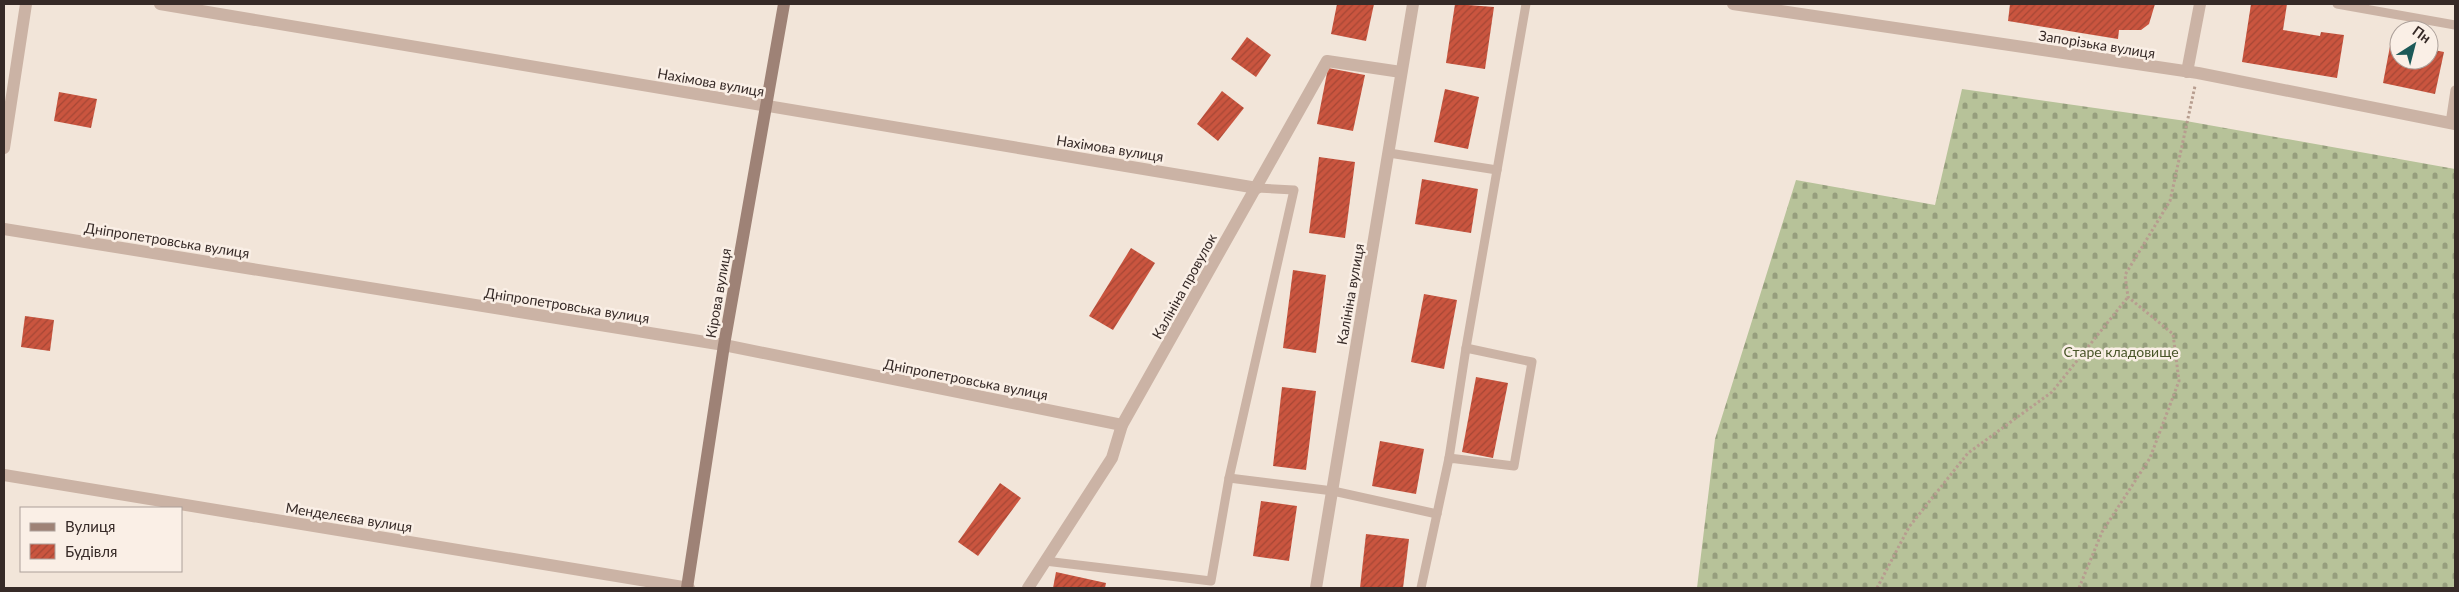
<svg xmlns="http://www.w3.org/2000/svg" width="2459" height="592" font-family="Lato,sans-serif">
	<style>
		.cemetery { fill: url(#cemetery-stones) }
		.building { fill: url(#building-hatch) }
		.lines { fill: none; stroke-linecap: round; stroke-linejoin: round }
		.path { stroke: #b79d8f; stroke-width: 3; stroke-dasharray: 2.5 2.5; stroke-linecap: butt }
		.service { stroke: #cbb3a5; stroke-width: 9 }
		.minor { stroke: #cbb3a5; stroke-width: 12 }
		.tertiary { stroke: #cbb3a5; stroke-width: 12 }
		.secondary { stroke: #9e8276; stroke-width: 12 }
		.labels { text-anchor: middle; dominant-baseline: central; stroke-width: 5; stroke-linejoin: round; paint-order: stroke }
		.street-label { font-size: 14px; fill: #362a27; stroke: #faefe6 }
		.park-label { font-size: 14px; fill: #495529; stroke: #faefe6 }
	</style>
	<defs>
		<pattern id="cemetery-stones" width="16" height="16" patternUnits="userSpaceOnUse" patternTransform="scale(1.25)"><rect width="16" height="16" fill="#b7c299"/><path d="M2 7V4a2 2 0 0 1 4 0v3zM10 15v-3a2 2 0 0 1 4 0v3z" fill="#969e7d"/></pattern>
		<pattern id="building-hatch" width="6" height="6" patternUnits="userSpaceOnUse" patternTransform="scale(1.25)"><rect width="6" height="6" fill="#ca553f"/><path d="M-1 1l2-2M0 6l6-6M5 7l2-2" fill="none" stroke="#a54735"/></pattern>
	</defs>
	<rect width="100%" height="100%" fill="#f2e5d9"/>
	<!-- cemetery -->
	<path class="cemetery" d="M1962 89 2186 121 2455 169V588H1697L1715 439 1796 180 1935 205Z"/>
	<!-- building -->
	<g class="building">
		<path d="M1337 4H1374L1366 41 1331 34Z"/>
		<path d="M1455 4 1494 7 1485 69 1446 63Z"/>
		<path d="M2010 4H2155L2149 24 2141 30H2119L2118 39 2008 21Z"/>
		<path d="M2251 4H2287L2283 30 2320 36 2321 32 2344 35 2337 78 2242 62Z"/>
		<path d="M1247 37 1271 55 1256 77 1231 59Z"/>
		<path d="M2391 41 2399 43V60H2429V49L2444 52 2435 94 2383 83Z"/>
		<path d="M1328 68 1365 75 1353 131 1317 124Z"/>
		<path d="M1445 89 1479 97 1468 149 1434 142Z"/>
		<path d="M1222 91 1244 108 1218 141 1197 124Z"/>
		<path d="M59 92 97 99 91 128 54 121Z"/>
		<path d="M1319 157 1355 162 1345 238 1309 233Z"/>
		<path d="M1422 179 1478 189 1471 233 1415 224Z"/>
		<path d="M1131 248 1155 263 1113 330 1089 316Z"/>
		<path d="M1293 270 1326 275 1316 353 1283 348Z"/>
		<path d="M1424 294 1457 300 1444 369 1411 362Z"/>
		<path d="M25 316 54 320 50 351 21 347Z"/>
		<path d="M1476 377 1508 383 1493 458 1462 452Z"/>
		<path d="M1282 387 1316 391 1306 470 1273 466Z"/>
		<path d="M1380 441 1424 449 1416 494 1372 486Z"/>
		<path d="M1000 483 1021 498 978 556 958 542Z"/>
		<path d="M1261 501 1297 506 1289 561 1253 556Z"/>
		<path d="M1366 534 1409 539 1403 588H1360Z"/>
		<path d="M1056 572 1106 583 1105 588H1053Z"/>
	</g>
	<g class="lines">
		<!-- path -->
		<g class="path">
			<path d="M1877 588 1909 527 1968 453 2052 392 2128 297"/>
			<path d="M2079 588 2102 532 2150 458 2179 381 2173 334 2128 297 2125 275 2170 201 2195 86"/>
		</g>
		<!-- service -->
		<g class="service">
			<path d="M2337 4 2455 25"/>
			<path d="M2450 123 2455 90"/>
			<path d="M1389 153 1497 170"/>
			<path d="M1449 458 1466 348"/>
			<path d="M1229 478 1333 491 1437 514"/>
			<path d="M1045 561 1211 581 1229 478 1294 190 1257 188"/>
			<path d="M1421 588 1449 458 1514 466 1532 362 1466 348 1526 4"/>
		</g>
		<!-- minor -->
		<g class="minor">
			<path d="M160 4 1257 188"/>
			<path d="M1733 4 2198 73 2455 124"/>
			<path d="M2187 72 2200 4"/>
			<path d="M4 148 26 4"/>
			<path d="M4 229 724 345 1122 425"/>
			<path d="M4 475 689 588"/>
			<path d="M1028 588 1112 458 1122 425 1327 61 1401 72"/>
		</g>
		<!-- tertiary -->
		<path class="tertiary" d="M1316 588 1413 4"/>
		<!-- secondary -->
		<path class="secondary" d="M687 588 724 345 784 4"/>
	</g>
	<g class="labels">
		<!-- street labels -->
		<g class="street-label">
			<text transform="translate(2097 44) rotate(9)">Запорізька вулиця</text>
			<text transform="translate(711 82) rotate(10)">Нахімова вулиця</text>
			<text transform="translate(1110 148) rotate(9)">Нахімова вулиця</text>
			<text transform="translate(167 240) rotate(9)">Дніпропетровська вулиця</text>
			<text transform="translate(1184 286) rotate(-61)">Калініна провулок</text>
			<text transform="translate(718 293) rotate(-80)">Кірова вулиця</text>
			<text transform="translate(1350 294) rotate(-80)">Калініна вулиця</text>
			<text transform="translate(567 305) rotate(9)">Дніпропетровська вулиця</text>
			<text transform="translate(966 379) rotate(11)">Дніпропетровська вулиця</text>
			<text transform="translate(349 517) rotate(9)">Менделєєва вулиця</text>
		</g>
		<!-- park labels -->
		<g class="park-label">
			<text x="2121" y="351">Старе кладовище</text>
		</g>
	</g>
	<!-- border -->
	<rect width="2459" height="592" fill="none" stroke="#362a27" stroke-width="10"/>
	<!-- legend -->
	<rect x="20" y="507" width="162" height="65" fill="#faefe6" stroke="#aca09a"/>
	<rect x="30" y="523" width="25" height="8" fill="#9e8276" stroke="#aca09a"/>
	<text x="65" y="532" font-size="15" fill="#362a27">Вулиця</text>
	<rect x="30" y="544" width="25" height="15" fill="url(#building-hatch)" stroke="#aca09a"/>
	<text x="65" y="557" font-size="15" fill="#362a27">Будівля</text>
	<!-- north arrow -->
	<g transform="translate(2414 45) rotate(36)"><circle r="24" fill="#faefe6" stroke="#aca09a"/>
	<path d="M0-4L9 19L0 12L-9 19Z" fill="#1b5958"/>
	<text y="-8" font-size="14" font-weight="bold" text-anchor="middle" fill="#362a27">Пн</text>
	</g>
</svg>
